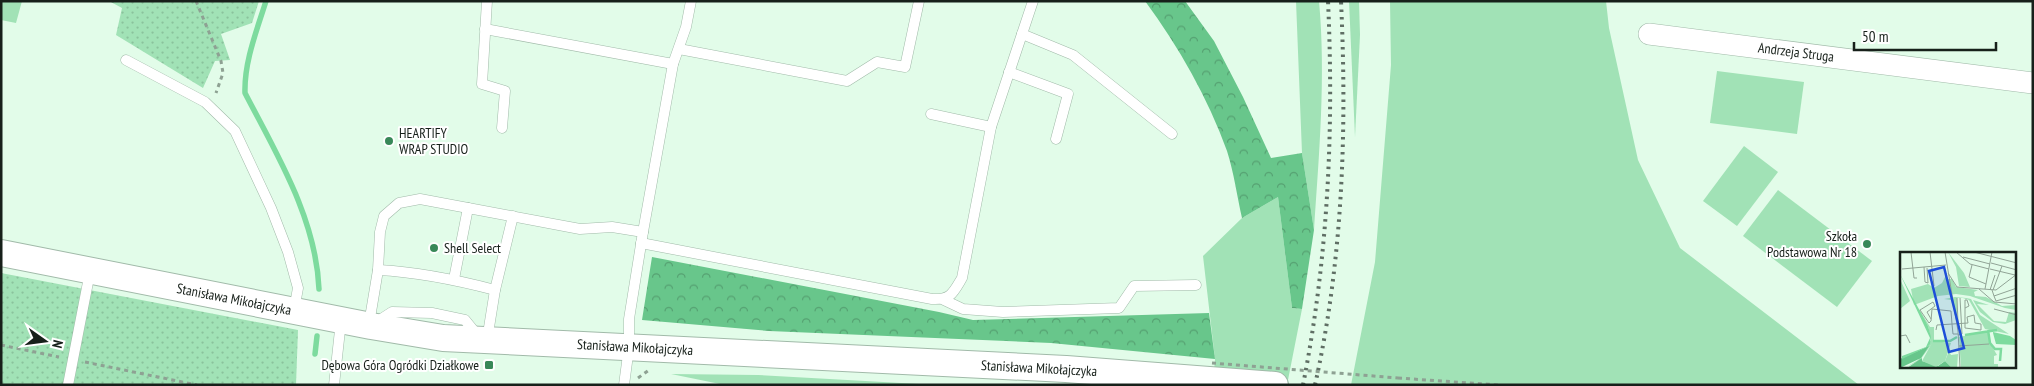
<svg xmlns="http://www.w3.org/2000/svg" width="2034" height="386" font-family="'PT Sans Narrow',sans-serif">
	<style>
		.grass { fill: #a1e2b6 }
		.forest { fill: url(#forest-crowns) }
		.garden { fill: url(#garden-dots) }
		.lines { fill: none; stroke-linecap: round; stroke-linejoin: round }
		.stream { stroke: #7ddb9e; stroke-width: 5.5 }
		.service-casing { stroke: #a1baa9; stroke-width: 11 }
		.minor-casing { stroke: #a1baa9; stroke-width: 22 }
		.tertiary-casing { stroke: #a1baa9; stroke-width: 28 }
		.path { stroke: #8ea193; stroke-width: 3; stroke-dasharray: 4 4; stroke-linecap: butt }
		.service { stroke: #fff; stroke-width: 10 }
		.minor { stroke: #fff; stroke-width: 21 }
		.tertiary { stroke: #fff; stroke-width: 26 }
		.rail { stroke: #5f6e64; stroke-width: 4; stroke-dasharray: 2.5 5; stroke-linecap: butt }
		.path-bridge { stroke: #8ea193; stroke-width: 3; stroke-dasharray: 4 4; stroke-linecap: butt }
		.poi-dot { fill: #388858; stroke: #fff; stroke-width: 2 }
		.labels { text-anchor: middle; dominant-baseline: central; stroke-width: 4; stroke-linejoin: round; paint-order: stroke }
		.street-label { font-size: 14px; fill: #17201a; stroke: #fff }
		.poi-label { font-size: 14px; fill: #17201a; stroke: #fff; text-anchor: start }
		.inset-river { fill: none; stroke: #7ddb9e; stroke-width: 2.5 }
		.inset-road { fill: none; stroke: #91a496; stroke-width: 1 }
		.view { fill: #1d4ed8; fill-opacity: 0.15; stroke: #1d4ed8; stroke-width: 2.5 }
		.inset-edge { fill: none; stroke: #17201a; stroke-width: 2.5 }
	</style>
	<defs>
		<pattern id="forest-crowns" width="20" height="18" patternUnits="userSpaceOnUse" patternTransform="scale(1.25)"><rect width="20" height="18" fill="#68c68b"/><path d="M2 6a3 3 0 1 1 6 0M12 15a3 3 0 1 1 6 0" fill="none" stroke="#55a071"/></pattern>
		<pattern id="garden-dots" width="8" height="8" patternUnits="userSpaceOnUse" patternTransform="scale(1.25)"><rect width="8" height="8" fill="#a1e2b6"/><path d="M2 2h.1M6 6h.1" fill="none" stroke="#8ac29c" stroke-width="1.8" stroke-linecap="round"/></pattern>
	</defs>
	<rect width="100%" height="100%" fill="#e2fce9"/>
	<!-- grass -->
	<g class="grass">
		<path d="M1 1H22L16 23 1 20Z"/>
		<path d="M1296 1H1319C1326 77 1319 155 1314 230L1302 153Z"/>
		<path d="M1349 1H1359L1360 35 1355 137Z"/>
		<path d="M1390 1H1606L1609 28 1638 160 1680 248 1859 385H1351L1375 262 1391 65Z"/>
		<path d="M1717 71 1804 82 1797 134 1710 123Z"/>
		<path d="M1744 146 1778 172 1737 226 1703 201Z"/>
		<path d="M1778 190 1872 261 1837 307 1743 236Z"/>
		<path d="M1278 197 1292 308 1302 309 1287 385H1213L1215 359 1203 256 1242 218Z"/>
		<path d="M671 374 758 375 937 385H725Z"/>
	</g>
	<!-- forest -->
	<g class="forest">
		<path d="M1145 1H1185L1214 41 1243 97 1271 158 1302 153 1314 230 1302 309 1292 308 1278 197 1242 218C1237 196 1234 173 1227 151 1208 98 1179 47 1145 1Z"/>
		<path d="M652 257 939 312 973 320 1209 313 1215 359 1051 343 769 331 642 320Z"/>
	</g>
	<!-- garden -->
	<g class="garden">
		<path d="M109 1H259L252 23 221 34 230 60 215 61 203 88 116 35 122 8Z"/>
		<path d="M1 273 298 330 296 385H1Z"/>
	</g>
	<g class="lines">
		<!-- stream -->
		<g class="stream">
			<path d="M266 1C257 30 244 62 245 93 277 155 316 218 319 289"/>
			<path d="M315 354 317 336"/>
		</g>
		<defs>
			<g id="service">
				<path d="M487 1 482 84 505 91 502 128"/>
				<path d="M485 29 673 64"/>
				<path d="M1022 34 1073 55 1172 134"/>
				<path d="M679 49 847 81 877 62 905 67 919 1"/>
				<path d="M126 60 205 102 235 131 271 208 288 252 298 288 294 310"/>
				<path d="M1009 72 1068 94 1056 139"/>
				<path d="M931 114 991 127"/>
				<path d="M641 243 932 299C951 300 953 293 962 278L991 127 1033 1"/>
				<path d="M378 270C418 272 457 280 495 290"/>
				<path d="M454 279 468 208"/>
				<path d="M944 300 963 309 1003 312 1119 308 1134 286 1196 285"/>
				<path d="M375 323 392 312 432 313 465 320 478 336"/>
				<path d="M369 324 378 270 380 232 384 216 399 203 420 199 580 229 612 227 643 232"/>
				<path d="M487 340 495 290 513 216"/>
				<path d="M68 385 90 272"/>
				<path d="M334 385 341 321"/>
				<path d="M624 385 629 347V319L643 232 673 64 686 27 691 1"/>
			</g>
			<path id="minor" d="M1649 34 2033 83"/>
			<path id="tertiary" d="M1 253 371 326 443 338 1066 369 1275 385"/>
		</defs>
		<!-- service casing -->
		<use href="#service" class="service-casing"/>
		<!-- minor casing -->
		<use href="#minor" class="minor-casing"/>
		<!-- tertiary casing -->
		<use href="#tertiary" class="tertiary-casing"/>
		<!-- path -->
		<g class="path">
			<path d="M196 1 221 61 223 73 216 93"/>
			<path d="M1 345 59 357"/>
			<path d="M85 362 197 385"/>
			<path d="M638 378 649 370"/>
			<path d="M1398 378 1499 385"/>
		</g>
		<!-- service -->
		<use href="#service" class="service"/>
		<!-- minor -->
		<use href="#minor" class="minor"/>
		<!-- tertiary -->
		<use href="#tertiary" class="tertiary"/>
		<!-- rail -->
		<g class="rail">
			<path d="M1303 385C1328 258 1334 130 1328 1"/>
			<path d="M1315 385C1343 259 1347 129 1341 1"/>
		</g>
		<!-- path-bridge -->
		<path class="path-bridge" d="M1212 363 1398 378"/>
	</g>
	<!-- markers -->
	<g class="poi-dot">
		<circle cx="389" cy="141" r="5"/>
		<circle cx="1867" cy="244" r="5"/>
		<circle cx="434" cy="248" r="5"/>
		<rect x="484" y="360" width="10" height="10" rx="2.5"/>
	</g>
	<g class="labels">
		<!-- street labels -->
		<g class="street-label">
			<text transform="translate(1796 52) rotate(7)">Andrzeja Struga</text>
			<text transform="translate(234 299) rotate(11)">Stanisława Mikołajczyka</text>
			<text transform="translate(635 347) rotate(3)">Stanisława Mikołajczyka</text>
			<text transform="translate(1039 368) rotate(3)">Stanisława Mikołajczyka</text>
		</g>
		<!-- poi labels -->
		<g class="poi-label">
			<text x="399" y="133">HEARTIFY<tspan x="399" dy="16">WRAP STUDIO</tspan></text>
			<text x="1857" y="236" text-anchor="end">Szkoła<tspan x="1857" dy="16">Podstawowa Nr 18</tspan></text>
			<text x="444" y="248">Shell Select</text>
			<text x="479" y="365" text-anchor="end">Dębowa Góra Ogródki Działkowe</text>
		</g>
	</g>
	<!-- overview -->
	<g transform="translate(1900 252)">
		<rect width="116" height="116" fill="#e2fce9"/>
		<path d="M48 0 64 21 70 35 59 34 56 15ZM47 21V27H52L56 35 78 38 74 40 75 44 86 45 102 54 116 53V58L105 56 70 44 56 42 38 44 14 53 11 37 28 32 34 36 42 31ZM45 45 19 57 30 75H34V89L20 108 5 116 18 108 31 88 28 74 17 58ZM55 45 66 46 71 47 80 63 109 82 85 77 69 48 63 46H57V70L51 48 44 47ZM73 48 89 53 77 52 94 69 106 70 109 60 116 61V68L105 72 93 70 80 60ZM49 99 51 103 58 102 57 116H52L45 109Z" fill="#a1e2b6"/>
		<path d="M29 94 21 106 0 116V107ZM22 106V109L38 114 45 109 52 116H7Z" fill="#68c68b"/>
		<path d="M0 27 10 49 0 57ZM88 79 90 91 97 103 94 104V112H98V116H61L59 85ZM33 89 51 91 45 109 36 115 22 109Z" fill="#a1e2b6"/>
		<path d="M0 22 28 74 31 85 30 92 27 95 2 107V104L26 95 30 86ZM93 81V80L110 84 116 88V93L96 92Z" fill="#7ddb9e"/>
		<path class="inset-river" d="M88 78 90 91 95 97H101L100 109M65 83 97 78M33 89H50L57 85"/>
		<path class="inset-road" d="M11 0 14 26H17M30 0 34 34M45 0 58 79 60 116M56 0 70 12 89 17M74 0 117 11M63 5 90 12M91 11 117 18M72 13 69 25 86 32M24 15 25 30 28 31M27 16 28 31M2 17 46 13M90 17 115 23M48 21 57 35 96 38 117 22M79 37 94 50 117 52M85 37 92 0M90 38 95 23M92 38 94 44 117 36M93 38 102 14M94 44 96 49 117 43M57 46 58 71M65 56 69 54 67 48H65V76L81 78V72L75 71 74 63 67 65M32 57 51 59 52 72M94 57 117 63M31 67 27 60 35 54 33 50 20 58 29 71 31 69 32 57M52 72 53 82H58M36 78 37 73 68 71 67 65M58 83 62 82 60 46M0 84 6 83 10 91M59 94 89 92"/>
		<path class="view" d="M44 15 64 96 49 100 29 19Z"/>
		<rect width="116" height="116" class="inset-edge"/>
	</g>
	<!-- border -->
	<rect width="2034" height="386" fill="none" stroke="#17201a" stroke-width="5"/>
	<!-- north arrow -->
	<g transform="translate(45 341) rotate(104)" stroke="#ffffff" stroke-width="4" paint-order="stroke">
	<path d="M0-4L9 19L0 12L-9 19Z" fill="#17201a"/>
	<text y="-8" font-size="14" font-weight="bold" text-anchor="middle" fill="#17201a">N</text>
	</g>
	<!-- scale -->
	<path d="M1854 42v8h142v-8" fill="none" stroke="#17201a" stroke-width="2.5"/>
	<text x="1862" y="42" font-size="15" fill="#17201a" stroke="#ffffff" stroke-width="4" paint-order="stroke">50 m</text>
</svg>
